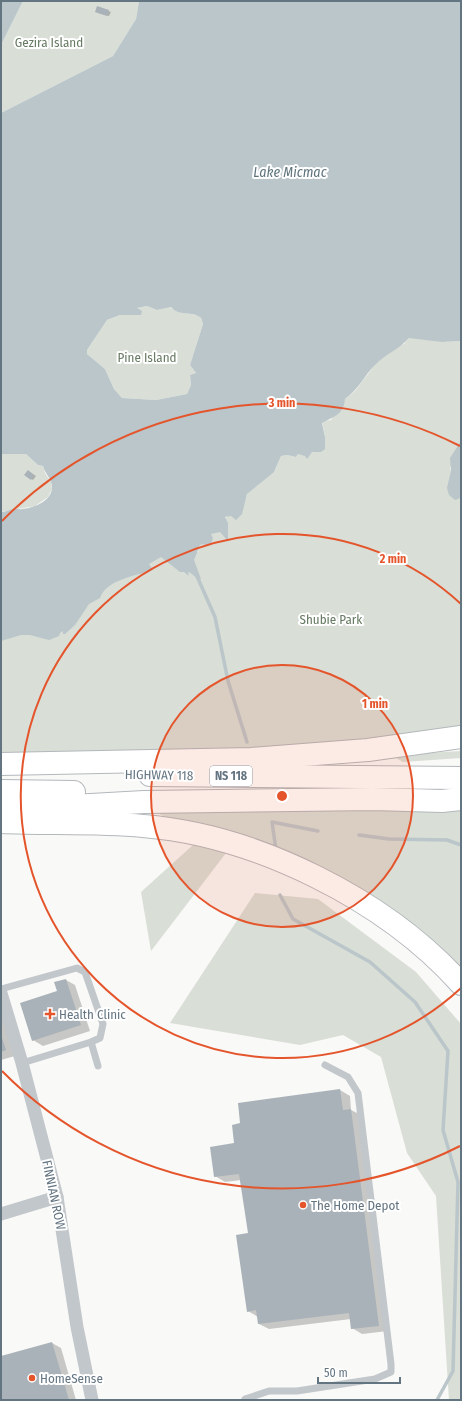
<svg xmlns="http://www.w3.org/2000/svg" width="462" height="1401" font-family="'Fira Sans Condensed',sans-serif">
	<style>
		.green { fill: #d9ded6 }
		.water { fill: #bac6ca; fill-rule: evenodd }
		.shadow { fill: #0003 }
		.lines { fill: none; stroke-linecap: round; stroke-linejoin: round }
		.stream { stroke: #bac6ca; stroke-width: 3.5 }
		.building { fill: #a9b2b8 }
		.highway-casing { stroke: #b3b8bc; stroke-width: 24 }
		.lane { stroke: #c2c7cb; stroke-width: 7 }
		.street { stroke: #c2c7cb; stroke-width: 13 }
		.highway { stroke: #fff; stroke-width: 22 }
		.ring { fill: none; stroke: #e4552c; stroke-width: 2 }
		.poi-dot { fill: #e4552c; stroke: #fff; stroke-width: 1.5 }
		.labels { text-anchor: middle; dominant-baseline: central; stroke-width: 4; stroke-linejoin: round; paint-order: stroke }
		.shield { fill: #fff; stroke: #929ea8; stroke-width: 1 }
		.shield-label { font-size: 12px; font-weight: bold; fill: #647582 }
		.park-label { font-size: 13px; fill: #677a63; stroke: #fff }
		.street-label { font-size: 13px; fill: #647582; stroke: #fff }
		.poi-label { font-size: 13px; fill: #647582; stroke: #fff; text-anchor: start }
		.water-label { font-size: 14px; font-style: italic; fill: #5f747c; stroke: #fff }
		.centre { fill: #e4552c; stroke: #fff; stroke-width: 2 }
		.ring-label { font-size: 12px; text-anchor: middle; font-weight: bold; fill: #e4552c; stroke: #fff; stroke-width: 4; stroke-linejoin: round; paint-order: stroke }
	</style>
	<rect width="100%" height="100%" fill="#f9f9f7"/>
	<!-- green -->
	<g class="green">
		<path d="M23 1H139L136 19 113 56 1 113V45Z"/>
		<path d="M147 306 157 310 170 307C180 318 201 308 203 324L190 365 196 373 190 375 191 385 187 394 156 400 122 398 114 389 105 369 87 354V350L107 320 120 315H141L137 308Z"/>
		<path d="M420 335 442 342 461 341V442L450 468 459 499 461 498V738L427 745 1 759V637L123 551 198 552C200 536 231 513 244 504L247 494 275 470 281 456 287 455 296 457 298 454 314 452 325 437 322 421 331 420 345 399 355 391 377 362 398 346 404 344 409 338Z"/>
		<path d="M1 454H26L38 465 43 466 45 473 51 482 52 489 48 497 35 506 1 512Z"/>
		<path d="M461 751V758L403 762 391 755Z"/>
		<path d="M461 809V978L405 918 152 811Z"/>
		<path d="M193 845 226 853 151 951 141 892Z"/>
		<path d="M255 893 318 899 416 972 461 1024V1400H449L436 1196 407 1153 381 1057 343 1035 300 1045 170 1023Z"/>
	</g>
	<!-- water -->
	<g class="water">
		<path d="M1 1H23L1 45Z"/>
		<path d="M139 1H461V341L442 342 409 338C400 349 385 354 375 365 363 377 360 388 345 399 343 416 334 416 322 423L325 437V449L321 452H312L307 459 305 456 298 454 296 457 287 455 281 456 274 472 247 494 242 514 236 520 231 516 225 517 228 523V541L220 532 211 534 213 538 211 544 207 546 203 544 200 545 194 560 201 579C195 579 193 573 188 572L189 576 184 572H180L161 557 149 564 153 570C136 576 107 579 100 598L89 604 75 625 65 634H63V631L60 633 59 636 49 640 30 635H21L1 641V512C6 512 8 510 13 509 16 508 19 510 22 509 33 508 50 502 52 489 53 480 45 474 43 466L38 465 26 454H1V113L113 56 136 19ZM147 306 157 310 171 307C178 317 192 310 201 318L203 324 190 365 196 373 190 375 191 385 187 394 156 400 122 398 114 389 105 369 87 354V350L107 320 120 315H141L142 311 137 308Z"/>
		<path d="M461 441V498L455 500 449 495 447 488 451 471 450 458Z"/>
	</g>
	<!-- shadow -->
	<g class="shadow">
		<path d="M98 7 111 12 109 16 98 13Z"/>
		<path d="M28 471 36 476 33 480 25 475Z"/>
		<path d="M66 980 75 985 90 1031 43 1046 33 1040Z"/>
		<path d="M1 1010 15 1056 1 1060Z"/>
		<path d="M340 1090 350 1096 351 1110 361 1115 388 1331 362 1334 352 1328 351 1319 269 1329 259 1324 258 1317 248 1311 249 1233 241 1180 225 1182 215 1176 235 1144Z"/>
		<path d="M52 1343 61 1348 76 1400H1V1357Z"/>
	</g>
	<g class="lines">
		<!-- stream -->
		<g class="stream">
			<path d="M196 574 215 617 228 681 247 742"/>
			<path d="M359 835 389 839 447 840 461 845"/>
			<path d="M276 850 272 822 318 831"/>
			<path d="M280 895 293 919 370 962 415 1002 448 1051 443 1130 458 1182 453 1371 437 1400"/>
		</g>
	</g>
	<!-- building -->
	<g class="building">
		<path d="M97 6 109 10 107 16 95 12Z"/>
		<path d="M28 470 34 475 31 480 24 475Z"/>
		<path d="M66 979 81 1025 32 1041 20 1003 57 991 54 982Z"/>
		<path d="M1 1035 6 1050 1 1052Z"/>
		<path d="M340 1089 343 1110 351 1109 379 1326 351 1329 349 1313 258 1324 256 1310 247 1312 236 1235 248 1233 239 1174 214 1177 210 1147 234 1143 232 1125 240 1123 238 1103Z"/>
		<path d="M52 1342 69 1400H1V1356Z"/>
	</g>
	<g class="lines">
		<defs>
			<g id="highway">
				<path d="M1 764 251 759 368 750 461 737"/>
				<path d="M150 775 461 778"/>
				<path d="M1 791 74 792"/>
				<path d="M2 810 144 802 373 799 442 801 461 799"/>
				<path d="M1 822C48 824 96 822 143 826 256 835 386 900 461 984"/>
			</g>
		</defs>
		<!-- highway casing -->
		<use href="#highway" class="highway-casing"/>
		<!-- lane -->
		<g class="lane">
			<path d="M1 989 77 968 85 972 103 1024 100 1038 91 1042 22 1063"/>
			<path d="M91 1042 98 1066"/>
			<path d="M245 1399 269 1391H297L375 1379 391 1372V1364L358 1093 348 1077 325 1065"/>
		</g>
		<!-- street -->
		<g class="street">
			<path d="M1 993 22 1063 57 1197 77 1327 92 1400"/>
			<path d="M1 1214 57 1197"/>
		</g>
		<!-- highway -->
		<use href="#highway" class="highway"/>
	</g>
	<!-- distance rings -->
	<circle cx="282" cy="796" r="131" fill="#e4552c" fill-opacity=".12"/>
	<g class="ring">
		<circle cx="282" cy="796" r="131"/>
		<path d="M461 988A262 262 0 1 1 461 604"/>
		<path d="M460 1146A393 393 0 0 1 2 1071M2 521A393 393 0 0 1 460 446"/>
	</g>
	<!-- markers -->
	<g class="poi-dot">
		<path d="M48 1008h4v4h4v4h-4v4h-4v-4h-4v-4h4z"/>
		<circle cx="303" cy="1205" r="4"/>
		<circle cx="32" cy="1378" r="4"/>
	</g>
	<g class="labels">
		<!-- shield labels -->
		<rect class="shield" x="210" y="766" width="42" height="20" rx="3"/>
		<g class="shield-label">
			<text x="231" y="776">NS 118</text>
		</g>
		<!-- park labels -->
		<g class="park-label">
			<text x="49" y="42">Gezira Island</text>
			<text x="147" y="357">Pine Island</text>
			<text x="331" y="619">Shubie Park</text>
		</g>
		<!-- street labels -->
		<g class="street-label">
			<text transform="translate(159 775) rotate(1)">HIGHWAY 118</text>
			<text transform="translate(54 1195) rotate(78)">FINNIAN ROW</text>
		</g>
		<!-- poi labels -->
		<g class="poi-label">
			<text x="59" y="1014">Health Clinic</text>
			<text x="311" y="1205">The Home Depot</text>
			<text x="40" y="1378">HomeSense</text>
		</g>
		<!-- water labels -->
		<g class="water-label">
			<text x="290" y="172">Lake Micmac</text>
		</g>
	</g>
	<circle cx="282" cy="796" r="6" class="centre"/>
	<g class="ring-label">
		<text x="282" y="407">3 min</text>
		<text x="393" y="563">2 min</text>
		<text x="375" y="708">1 min</text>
	</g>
	<!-- border -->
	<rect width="462" height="1401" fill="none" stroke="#647582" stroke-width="4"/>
	<!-- scale -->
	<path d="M318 1377v6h82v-6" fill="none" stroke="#647582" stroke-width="2"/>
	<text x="324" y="1377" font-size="12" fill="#647582" stroke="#ffffff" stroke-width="3" paint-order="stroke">50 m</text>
</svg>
